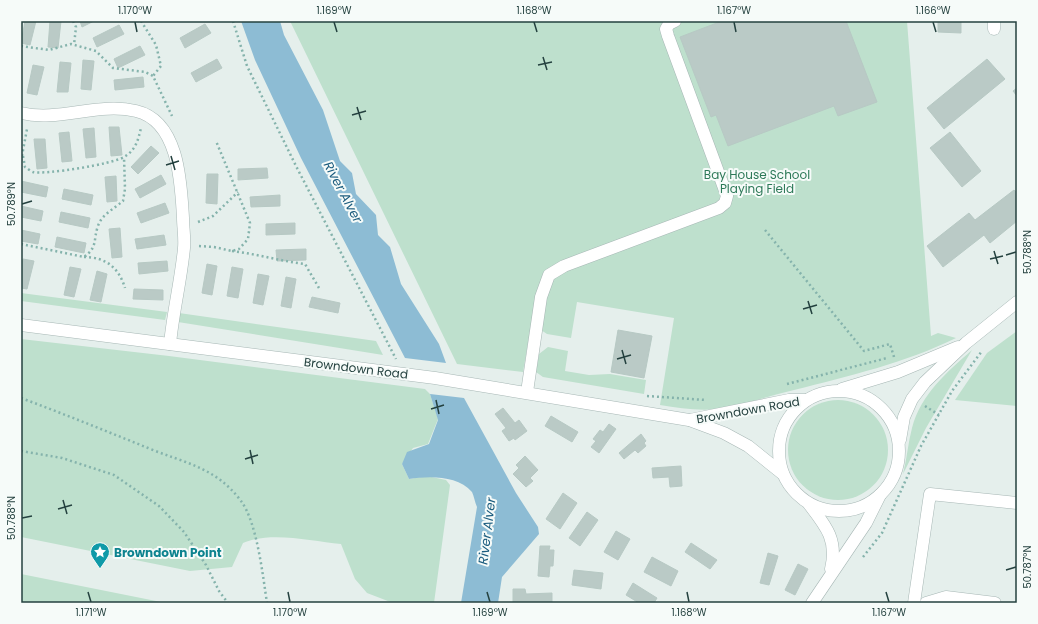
<svg xmlns="http://www.w3.org/2000/svg" width="1038" height="624" font-family="Poppins,sans-serif">
	<style>
		.green { fill: #bee0cd }
		.water { fill: #8dbcd4 }
		.building { fill: #bacac6; stroke: #b7c9c4 }
		.lines { fill: none; stroke-linecap: round; stroke-linejoin: round }
		.minor-casing { stroke: #a7b7b5; stroke-width: 13 }
		.path { stroke: #85b3ac; stroke-width: 2.5; stroke-dasharray: 2 3; stroke-linecap: butt }
		.minor { stroke: #fff; stroke-width: 12 }
		.ticks { fill: none; stroke: #24413f; stroke-width: 1.5 }
		.labels { text-anchor: middle; dominant-baseline: central; stroke-width: 4; stroke-linejoin: round; paint-order: stroke }
		.park-label { font-size: 12px; fill: #2d7958; stroke: #f6fbf9 }
		.street-label { font-size: 12px; fill: #24413f; stroke: #f6fbf9 }
		.culture-label { font-size: 12px; font-weight: bold; fill: #0d838f; stroke: #f6fbf9; text-anchor: start }
		.water-label { font-size: 13px; font-style: italic; fill: #1c5d7f; stroke: #f6fbf9 }
		.neatline { fill: none; stroke: #24413f; stroke-width: 1.5 }
		.ticks-label { font-size: 10px; text-anchor: middle; fill: #24413f }
	</style>
	<rect width="100%" height="100%" fill="#e5efec"/>
	<!-- green -->
	<g class="green">
		<path d="M290 21H907L931 336 938 333 956 338C905 363 849 376 794 390 769 396 743 405 717 409 698 411 679 408 660 405L674 318 577 302 571 338 547 334 541 330 536 296 523 372 457 364Z"/>
		<path d="M21 293 167 312 165 320 21 301Z"/>
		<path d="M179 313 376 341 383 355 178 322Z"/>
		<path d="M1017 331V406L955 400 987 353Z"/>
		<path d="M21 339 169 356 425 389 430 394 438 419 428 444 413 448 402 464 409 479 427 476 446 480 450 485 434 603H393L367 593 355 579 341 544C311 541 271 531 243 543L232 567 190 571 21 537Z"/>
		<path d="M548 347 568 351 565 371 589 375 610 374 646 380 644 394 543 377 536 372 539 354Z"/>
		<path d="M972 350 926 428 903 474C907 458 908 443 912 428 921 394 947 372 972 350Z"/>
		<circle cx="838" cy="450" r="50"/>
		<path d="M21 574 166 603H21Z"/>
	</g>
	<!-- water -->
	<g class="water">
		<path d="M241 21H280L284 35 323 110 340 161 352 173 356 194 376 215 378 235 390 247 401 284 439 344 446 363 405 358 301 158 255 60Z"/>
		<path d="M430 394 464 398 516 493 538 527 539 534 502 577 498 603H461L477 507C475 503 474 496 472 492 457 475 429 476 409 479L402 464 407 452 429 444 438 420Z"/>
	</g>
	<!-- building -->
	<g class="building">
		<path d="M25 21H36L30 45 21 43Z"/>
		<path d="M50 21H61L58 48 48 47Z"/>
		<path d="M80 21H94L82 27Z"/>
		<path d="M722 21H846L877 102 838 116 834 106 728 146 716 115 711 117 680 37Z"/>
		<path d="M938 21H961V33L938 32Z"/>
		<path d="M205 24 211 33 185 48 180 38Z"/>
		<path d="M119 25 124 34 97 47 93 38Z"/>
		<path d="M140 46 145 55 118 68 114 59Z"/>
		<path d="M217 59 222 68 196 82 191 73Z"/>
		<path d="M987 59 1005 79 944 129 927 108Z"/>
		<path d="M83 60 94 61 91 90 81 89Z"/>
		<path d="M60 62 71 63 68 92H57Z"/>
		<path d="M33 65 44 67 37 95 27 93Z"/>
		<path d="M143 77 144 87 115 90 114 80Z"/>
		<path d="M1017 88V96L1013 91Z"/>
		<path d="M109 127H119L122 155 111 156Z"/>
		<path d="M94 128 96 157 86 158 83 129Z"/>
		<path d="M69 132 72 161 62 162 59 133Z"/>
		<path d="M950 132 981 171 962 187 930 148Z"/>
		<path d="M34 139H45L47 168 37 169Z"/>
		<path d="M151 146 159 153 138 174 131 167Z"/>
		<path d="M267 168 268 178 238 180V169Z"/>
		<path d="M207 174H218L217 204 206 203Z"/>
		<path d="M161 175 166 184 140 198 135 189Z"/>
		<path d="M116 176 117 201 107 202 105 177Z"/>
		<path d="M21 181 48 187 46 197 21 192Z"/>
		<path d="M64 189 93 195 91 205 62 199Z"/>
		<path d="M1014 190 1017 193V221L990 243 984 235 943 267 927 246 969 213 975 220Z"/>
		<path d="M280 195V206L251 207 250 197Z"/>
		<path d="M165 203 169 213 141 223 137 213Z"/>
		<path d="M21 206 43 211 41 221 21 217Z"/>
		<path d="M61 212 90 218 88 228 59 222Z"/>
		<path d="M295 223V234L266 235V224Z"/>
		<path d="M120 228 122 257 112 258 109 229Z"/>
		<path d="M21 230 40 234 38 244 21 241Z"/>
		<path d="M164 235 166 245 137 249 135 239Z"/>
		<path d="M57 237 86 243 84 253 55 247Z"/>
		<path d="M306 249V260L277 261 276 250Z"/>
		<path d="M23 259 34 261 27 289 21 288V270Z"/>
		<path d="M167 261 168 271 139 274 138 263Z"/>
		<path d="M207 264 217 266 212 295 202 293Z"/>
		<path d="M70 267 81 269 74 297 64 295Z"/>
		<path d="M232 267 243 269 238 298 227 296Z"/>
		<path d="M97 271 107 274 101 302 90 300Z"/>
		<path d="M258 274 269 276 263 305 253 303Z"/>
		<path d="M286 277 296 279 291 308 281 306Z"/>
		<path d="M134 289 163 290V300L133 299Z"/>
		<path d="M312 297 340 303 338 313 309 307Z"/>
		<path d="M618 330 652 336 644 378 611 372Z"/>
		<path d="M503 408 515 423 519 420 527 431 515 440 514 438 509 441 502 431 506 428 495 414Z"/>
		<path d="M551 416 578 432 572 442 545 426Z"/>
		<path d="M609 424 616 429 599 453 591 447 596 441 593 439 600 430 603 432Z"/>
		<path d="M641 434 646 441 644 443 646 446 638 453 635 450 624 459 619 453Z"/>
		<path d="M525 456 538 470 530 478 533 481 526 487 513 474 519 468 516 465Z"/>
		<path d="M681 466 682 486 670 487 669 477 653 478 652 468Z"/>
		<path d="M563 493 577 503 560 529 546 519Z"/>
		<path d="M587 512 598 520 580 546 569 538Z"/>
		<path d="M616 531 630 539 618 560 604 552Z"/>
		<path d="M691 543 717 560 710 569 685 552Z"/>
		<path d="M540 546H550L549 550H554L553 566H550L549 577 538 576Z"/>
		<path d="M768 553 778 556 769 585 760 583Z"/>
		<path d="M652 557 678 571 671 586 644 572Z"/>
		<path d="M798 564 808 569 795 595 785 590Z"/>
		<path d="M574 570 603 573 601 589 572 585Z"/>
		<path d="M633 583 657 598 654 603H639L626 595Z"/>
		<path d="M513 589H525L526 594 552 593V603H513Z"/>
	</g>
	<g class="lines">
		<defs>
			<g id="minor">
				<path d="M994 29V21"/>
				<path d="M21 113C59 122 98 102 136 111 179 121 181 183 183 218 183 227 185 238 184 248 181 280 173 312 170 344"/>
				<path d="M21 325 435 378 689 420 724 433 748 446 783 474"/>
				<path d="M842 389 898 372 958 347"/>
				<circle cx="839" cy="451" r="60"/>
				<path d="M527 392 541 297 549 275 564 266 719 208 725 203 727 196 668 36 666 29 669 24 675 21"/>
				<path d="M690 420 789 400H806"/>
				<path d="M900 440 904 417 912 399 925 382 966 343 1017 302"/>
				<path d="M809 504C826 526 838 540 831 569"/>
				<path d="M812 603 866 523 880 495"/>
				<path d="M914 603 930 494 1017 503"/>
				<path d="M926 603 946 597 995 603"/>
			</g>
		</defs>
		<!-- minor casing -->
		<use href="#minor" class="minor-casing"/>
		<!-- path -->
		<g class="path">
			<path d="M73 21 76 27 74 45"/>
			<path d="M141 21 156 45 161 66 153 76"/>
			<path d="M233 21 247 66 296 166 396 359"/>
			<path d="M21 46 49 50 71 44 96 51 113 68 145 72 153 76 172 116"/>
			<path d="M23 156 25 167C27 168 30 171 33 172 45 175 113 164 124 157 136 150 138 140 141 128"/>
			<path d="M21 161 27 129"/>
			<path d="M198 222 213 216 238 192"/>
			<path d="M765 230 864 351 890 344 894 357"/>
			<path d="M21 244 84 257C98 247 93 240 98 226 101 215 115 208 123 201L125 189 124 157"/>
			<path d="M199 246 214 247 232 251 239 249 248 239 250 223 216 141"/>
			<path d="M232 251C257 254 280 261 305 264L319 288"/>
			<path d="M84 257C106 257 119 268 125 288"/>
			<path d="M787 384 887 358"/>
			<path d="M647 396 706 400"/>
			<path d="M21 398C64 414 106 431 148 448 184 463 216 467 241 501 257 522 263 577 267 603"/>
			<path d="M925 406 939 415"/>
			<path d="M21 451 62 458 114 475 159 506 184 532 206 565 219 591 228 603"/>
			<path d="M863 557 882 533 921 446 952 391 982 351"/>
		</g>
		<!-- minor -->
		<use href="#minor" class="minor"/>
	</g>
	<!-- ticks -->
	<path class="ticks" d="M135 22 137 32M334 22 337 32M534 22 537 32M734 22 736 32M933 22 936 32M543 57 547 70M538 65 552 62M357 107 361 120M352 115 366 111M171 156 175 170M166 165 179 161M22 204 32 201M994 251 998 264M1006 255 1016 252M990 259 1003 256M808 301 812 314M803 309 817 305M622 350 626 364M617 359 631 355M436 400 439 414M431 409 444 405M250 450 253 464M245 459 258 455M63 500 67 514M58 509 72 505M22 518 32 516M1006 570 1016 567M88 592 91 602M288 592 290 602M487 592 490 602M687 592 689 602M886 592 889 602"/>
	<!-- icons -->
	<defs>
		<symbol id="sight-pin" viewBox="-11 -11 22 30"><path d="M0 17L-7.5 6A9.5 9.5 0 1 1 7.5 6Z" fill="#0f9aa8" stroke="#f6fbf9"/><path d="M0-6L1.8-2.2L6-1.7L2.9 1.2L3.7 5.4L0 3.3L-3.7 5.4L-2.9 1.2L-6-1.7L-1.8-2.2Z" fill="#fff"/></symbol>
	</defs>
	<g fill-rule="evenodd">
		<use href="#sight-pin" x="89" y="541" width="22" height="30"/>
	</g>
	<g class="labels">
		<!-- park labels -->
		<g class="park-label">
			<text x="757" y="174">Bay House School<tspan x="757" dy="14">Playing Field</tspan></text>
		</g>
		<!-- street labels -->
		<g class="street-label">
			<text transform="translate(356 368) rotate(7)">Browndown Road</text>
			<text transform="translate(748 410) rotate(-10)">Browndown Road</text>
		</g>
		<!-- culture labels -->
		<g class="culture-label">
			<text x="114" y="552">Browndown Point</text>
		</g>
		<!-- water labels -->
		<g class="water-label">
			<text transform="translate(343 192) rotate(62)">River Alver</text>
			<text transform="translate(487 531) rotate(-83)">River Alver</text>
		</g>
	</g>
	<!-- border -->
	<rect width="1038" height="624" fill="none" stroke="#f6fbf9" stroke-width="44"/>
	<rect x="22" y="22" width="994" height="580" class="neatline"/>
	<g class="ticks-label">
		<text x="135" y="14">1.170°W</text>
		<text x="334" y="14">1.169°W</text>
		<text x="534" y="14">1.168°W</text>
		<text x="734" y="14">1.167°W</text>
		<text x="933" y="14">1.166°W</text>
		<text transform="translate(11 204) rotate(-90)" y="4">50.789°N</text>
		<text transform="translate(1027 252) rotate(-90)" y="4">50.788°N</text>
		<text transform="translate(11 518) rotate(-90)" y="4">50.788°N</text>
		<text transform="translate(1027 567) rotate(-90)" y="4">50.787°N</text>
		<text x="91" y="616">1.171°W</text>
		<text x="290" y="616">1.170°W</text>
		<text x="490" y="616">1.169°W</text>
		<text x="689" y="616">1.168°W</text>
		<text x="889" y="616">1.167°W</text>
	</g>
</svg>
